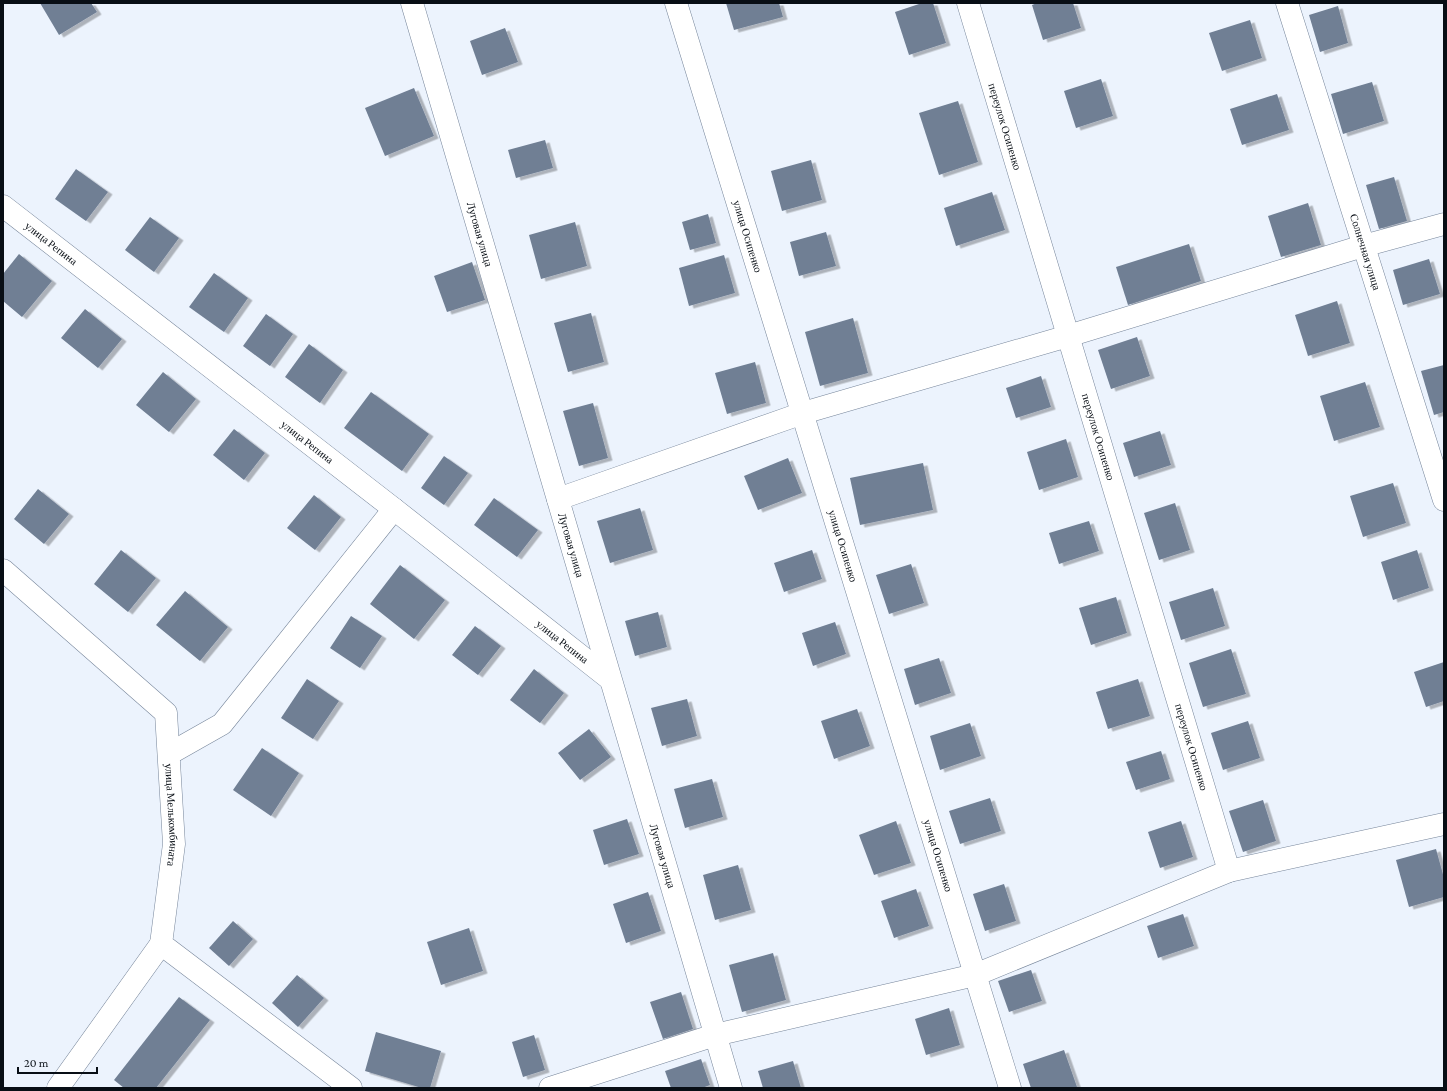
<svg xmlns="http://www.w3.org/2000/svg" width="1447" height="1091" font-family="'Crimson Pro',serif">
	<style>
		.building { fill: #707f94; filter: url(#shadow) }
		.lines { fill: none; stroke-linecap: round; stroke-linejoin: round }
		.minor-casing { stroke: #76859a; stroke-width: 23 }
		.minor { stroke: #fff; stroke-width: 22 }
		.labels { text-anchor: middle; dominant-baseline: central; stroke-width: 4; stroke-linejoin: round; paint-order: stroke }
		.street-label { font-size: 11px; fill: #080e15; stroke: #ecf3fd }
	</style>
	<defs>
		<filter id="shadow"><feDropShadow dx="4.5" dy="2.5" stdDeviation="0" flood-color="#0004"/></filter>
	</defs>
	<rect width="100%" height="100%" fill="#ecf3fd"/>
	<!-- building -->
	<g class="building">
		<path d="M40 3H91L97 12 59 35Z"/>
		<path d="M726 3H779L783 17 734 30Z"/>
		<path d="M922 3H933L946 43 909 55 895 12Z"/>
		<path d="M1037 3H1073L1081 28 1043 40 1032 5Z"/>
		<path d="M1338 6 1348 43 1320 52 1309 15Z"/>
		<path d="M1250 20 1262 58 1222 71 1209 33Z"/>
		<path d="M505 28 518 62 482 75 470 41Z"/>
		<path d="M1101 79 1113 116 1076 128 1064 91Z"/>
		<path d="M1372 82 1384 121 1343 134 1331 94Z"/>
		<path d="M414 88 434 136 385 156 365 108Z"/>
		<path d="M1277 94 1289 130 1242 145 1230 109Z"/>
		<path d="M958 101 978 162 939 175 919 113Z"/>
		<path d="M545 140 553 168 516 178 508 150Z"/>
		<path d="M811 160 822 200 782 211 771 171Z"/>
		<path d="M76 169 108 192 86 221 55 199Z"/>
		<path d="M1394 177 1407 221 1379 229 1366 185Z"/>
		<path d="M992 192 1005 230 956 246 944 208Z"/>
		<path d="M1308 203 1321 245 1281 257 1268 216Z"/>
		<path d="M708 214 716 243 690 250 682 222Z"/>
		<path d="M150 217 179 238 154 272 125 250Z"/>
		<path d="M575 222 587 266 541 279 529 235Z"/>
		<path d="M826 232 836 266 799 276 790 242Z"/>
		<path d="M1189 244 1201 281 1128 305 1116 267Z"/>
		<path d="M19 254 52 281 22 317 3 301V274Z"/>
		<path d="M724 255 735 293 689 306 679 268Z"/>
		<path d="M1429 259 1440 294 1403 305 1393 270Z"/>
		<path d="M472 262 485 300 447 312 434 276Z"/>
		<path d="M214 273 248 298 224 332 189 307Z"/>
		<path d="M1337 301 1350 343 1308 356 1295 315Z"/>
		<path d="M85 309 122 339 98 368 61 338Z"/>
		<path d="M591 313 604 362 568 372 554 323Z"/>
		<path d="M266 314 293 334 270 366 243 346Z"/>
		<path d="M853 318 868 373 820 386 805 332Z"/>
		<path d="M1137 337 1150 376 1111 389 1098 350Z"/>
		<path d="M309 344 343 370 320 403 285 377Z"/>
		<path d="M755 362 766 403 727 414 715 373Z"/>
		<path d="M1444 365V412L1434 415 1421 371Z"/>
		<path d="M163 372 196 399 169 432 136 405Z"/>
		<path d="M1041 376 1051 407 1016 418 1006 388Z"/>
		<path d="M1365 382 1380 427 1334 441 1320 396Z"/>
		<path d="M371 392 429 434 402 471 344 428Z"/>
		<path d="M593 403 608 458 579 466 563 411Z"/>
		<path d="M234 429 265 453 244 480 213 455Z"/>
		<path d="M1160 431 1171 465 1134 477 1123 443Z"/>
		<path d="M1066 439 1078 477 1039 490 1027 452Z"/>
		<path d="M444 456 468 473 444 505 421 488Z"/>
		<path d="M788 458 802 493 758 510 744 476Z"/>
		<path d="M923 463 933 510 860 525 850 478Z"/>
		<path d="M1393 483 1406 523 1363 537 1350 496Z"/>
		<path d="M38 489 69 514 44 544 14 519Z"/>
		<path d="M314 495 341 517 315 550 287 528Z"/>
		<path d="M494 498 538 530 517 557 474 525Z"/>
		<path d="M1175 503 1190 550 1159 560 1144 513Z"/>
		<path d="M640 508 653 550 610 563 597 521Z"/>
		<path d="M1089 521 1099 551 1059 564 1049 533Z"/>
		<path d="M121 550 156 578 128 612 94 584Z"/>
		<path d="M812 550 822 579 784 592 774 563Z"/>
		<path d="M1417 550 1429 588 1393 600 1381 562Z"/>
		<path d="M911 564 924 603 889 614 876 575Z"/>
		<path d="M400 565 445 600 414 639 370 604Z"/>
		<path d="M1213 588 1225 626 1181 640 1169 602Z"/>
		<path d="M185 591 228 627 200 661 156 625Z"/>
		<path d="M1116 597 1127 633 1091 645 1079 608Z"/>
		<path d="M658 612 667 647 635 656 625 621Z"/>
		<path d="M351 616 382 636 360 668 330 648Z"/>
		<path d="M835 622 846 654 813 666 802 633Z"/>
		<path d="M475 626 501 646 478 675 452 655Z"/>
		<path d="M1231 649 1246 694 1203 707 1189 663Z"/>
		<path d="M939 658 951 693 915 705 904 669Z"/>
		<path d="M1444 662V701L1426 707 1414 672Z"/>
		<path d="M534 669 564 693 540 723 510 700Z"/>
		<path d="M307 679 339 701 313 739 281 718Z"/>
		<path d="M1138 679 1150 716 1108 729 1096 692Z"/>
		<path d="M687 699 697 736 662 746 651 708Z"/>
		<path d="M857 709 870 746 834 759 821 721Z"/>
		<path d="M1248 721 1260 758 1223 770 1211 733Z"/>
		<path d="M970 723 981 756 940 770 930 736Z"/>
		<path d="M589 729 611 757 580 780 558 753Z"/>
		<path d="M262 748 299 773 271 816 233 790Z"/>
		<path d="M1161 751 1170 779 1136 790 1126 762Z"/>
		<path d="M712 779 723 817 685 828 674 789Z"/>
		<path d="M990 798 1001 831 960 844 949 811Z"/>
		<path d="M1263 800 1276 841 1243 852 1229 811Z"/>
		<path d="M627 819 639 854 604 865 593 830Z"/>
		<path d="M896 821 911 863 874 875 859 835Z"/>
		<path d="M1181 821 1193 857 1160 868 1148 832Z"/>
		<path d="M1436 849 1444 878V897L1409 907 1396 860Z"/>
		<path d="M738 865 751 910 715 920 703 875Z"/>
		<path d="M1004 884 1016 921 985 931 973 894Z"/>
		<path d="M916 889 929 926 894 938 881 901Z"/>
		<path d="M648 892 661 931 626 943 613 904Z"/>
		<path d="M1183 914 1194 946 1158 958 1147 926Z"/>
		<path d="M233 921 253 939 229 966 209 948Z"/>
		<path d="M469 928 483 971 441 985 427 942Z"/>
		<path d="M773 953 786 1000 742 1012 729 965Z"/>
		<path d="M1031 970 1042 1001 1009 1012 998 981Z"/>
		<path d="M297 975 324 998 298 1027 272 1003Z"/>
		<path d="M681 992 693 1029 663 1039 650 1002Z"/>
		<path d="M179 997 210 1020 156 1088H124L114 1080Z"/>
		<path d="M949 1008 960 1045 926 1055 915 1019Z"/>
		<path d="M376 1032 441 1051 430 1088H422L365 1071Z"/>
		<path d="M534 1035 545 1070 523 1077 512 1042Z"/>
		<path d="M1064 1050 1077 1087 1073 1088H1031L1023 1064Z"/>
		<path d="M701 1059 710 1085 702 1088H671L665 1071Z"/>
		<path d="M793 1061 801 1088H763L758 1071Z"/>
	</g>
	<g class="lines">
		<defs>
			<g id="minor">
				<path id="s1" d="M412 3 731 1088"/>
				<path id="s2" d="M676 3 1010 1088"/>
				<path id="s3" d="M968 3 1229 871"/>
				<path id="s4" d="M1287 3 1444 500"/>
				<path id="s5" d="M3 206 394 509 610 679"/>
				<path d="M558 499 803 413 1068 336 1363 246 1444 224"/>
				<path id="s6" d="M3 570 166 713 174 844 161 944 351 1088"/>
				<path d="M169 754 222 724 394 509"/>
				<path d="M58 1088 161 944"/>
				<path d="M550 1088 715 1035 975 975 1229 871 1444 824"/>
			</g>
		</defs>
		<!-- minor casing -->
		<use href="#minor" class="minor-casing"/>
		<!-- minor -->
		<use href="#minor" class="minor"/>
	</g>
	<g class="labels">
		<!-- street labels -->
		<g class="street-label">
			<text stroke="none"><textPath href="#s3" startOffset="129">переулок Осипенко</textPath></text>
			<text stroke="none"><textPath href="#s1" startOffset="241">Луговая улица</textPath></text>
			<text stroke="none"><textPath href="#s2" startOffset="244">улица Осипенко</textPath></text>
			<text stroke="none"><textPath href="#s5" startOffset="61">улица Репина</textPath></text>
			<text stroke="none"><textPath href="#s4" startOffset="261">Солнечная улица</textPath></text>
			<text stroke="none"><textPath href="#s3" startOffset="453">переулок Осипенко</textPath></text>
			<text stroke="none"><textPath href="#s5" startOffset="385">улица Репина</textPath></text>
			<text stroke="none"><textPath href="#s2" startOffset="568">улица Осипенко</textPath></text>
			<text stroke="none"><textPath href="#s1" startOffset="565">Луговая улица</textPath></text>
			<text stroke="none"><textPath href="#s5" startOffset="709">улица Репина</textPath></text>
			<text stroke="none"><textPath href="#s3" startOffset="777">переулок Осипенко</textPath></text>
			<text stroke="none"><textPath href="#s6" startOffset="319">улица Мелькомбината</textPath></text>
			<text stroke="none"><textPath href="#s2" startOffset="892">улица Осипенко</textPath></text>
			<text stroke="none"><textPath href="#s1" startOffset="889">Луговая улица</textPath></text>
		</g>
	</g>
	<!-- border -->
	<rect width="1447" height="1091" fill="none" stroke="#080e15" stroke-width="8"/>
	<!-- scale -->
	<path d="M18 1067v6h79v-6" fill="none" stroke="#080e15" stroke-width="2"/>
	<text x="24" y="1067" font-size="12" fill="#080e15" stroke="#ecf3fd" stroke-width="3" paint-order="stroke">20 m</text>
</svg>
